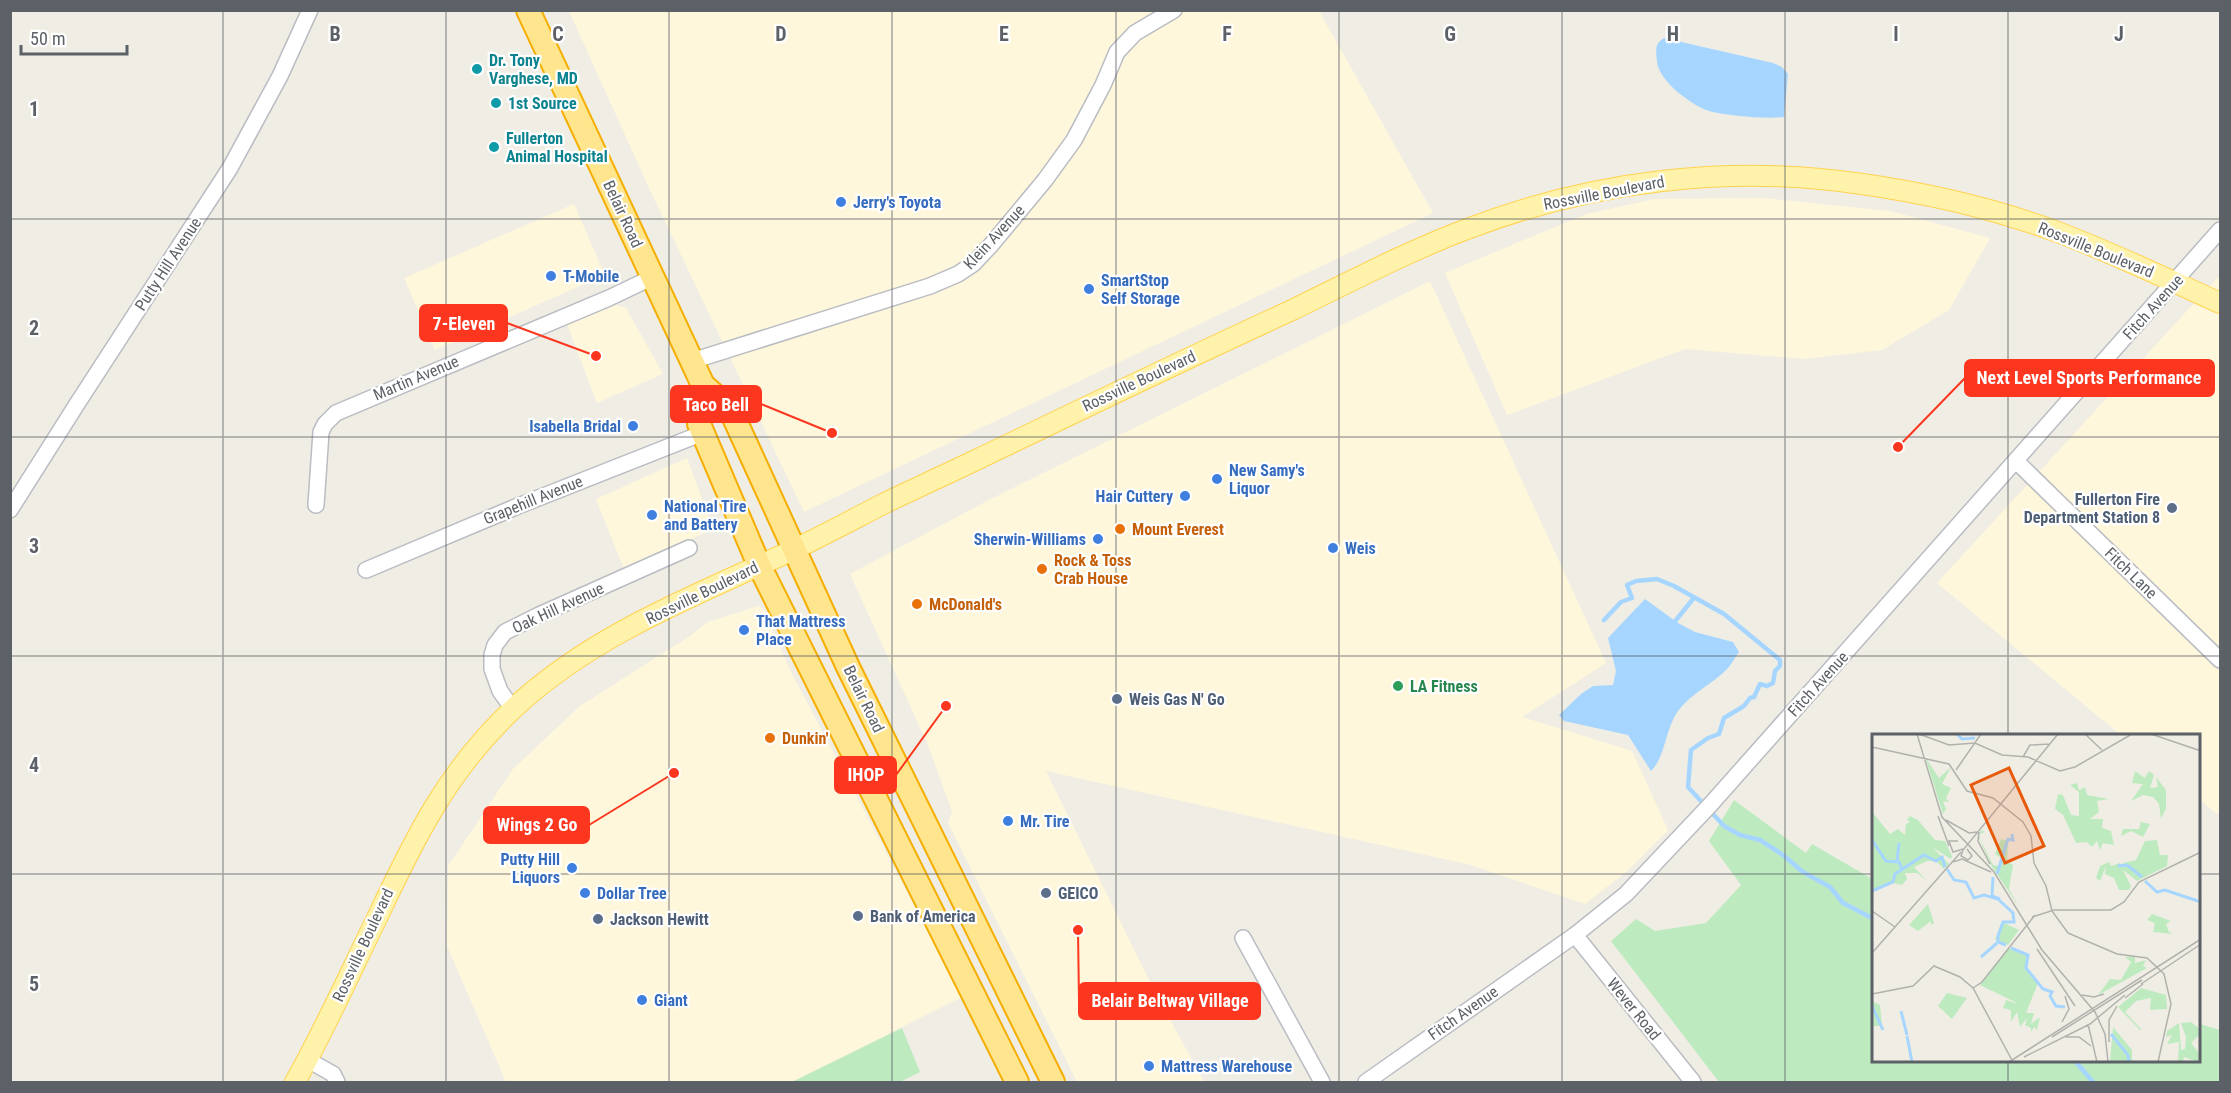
<svg xmlns="http://www.w3.org/2000/svg" width="2231" height="1093" font-family="'Roboto Condensed',sans-serif">
	<style>
		.commercial { fill: #fff7db }
		.green { fill: #beeac0 }
		.water { fill: #a6d6ff }
		.lines { fill: none; stroke-linecap: round; stroke-linejoin: round }
		.stream { stroke: #a6d6ff; stroke-width: 4.5 }
		.minor-casing { stroke: #b9bcc2; stroke-width: 18 }
		.major-casing { stroke: #ffd24f; stroke-width: 22 }
		.highway-casing { stroke: #f5ae00; stroke-width: 26 }
		.minor { stroke: #fff; stroke-width: 15 }
		.major { stroke: #fff3ab; stroke-width: 20 }
		.highway { stroke: #ffe58d; stroke-width: 22 }
		.grid { fill: none; stroke: #5c6167; stroke-width: 1.5; stroke-opacity: 0.55 }
		.culture-dot { fill: #0f9aa8; stroke: #fff; stroke-width: 2 }
		.shop-dot { fill: #3f7fe0; stroke: #fff; stroke-width: 2 }
		.service-dot { fill: #5c6f8a; stroke: #fff; stroke-width: 2 }
		.food-dot { fill: #e8710a; stroke: #fff; stroke-width: 2 }
		.leisure-dot { fill: #2e9e5b; stroke: #fff; stroke-width: 2 }
		.labels { text-anchor: middle; dominant-baseline: central; stroke-width: 4.5; stroke-linejoin: round; paint-order: stroke }
		.culture-label { font-size: 16px; font-weight: bold; fill: #0d838f; stroke: #fff; text-anchor: start }
		.street-label { font-size: 16px; fill: #5c6167; stroke: #fff }
		.shop-label { font-size: 16px; font-weight: bold; fill: #366cbe; stroke: #fff; text-anchor: start }
		.service-label { font-size: 16px; font-weight: bold; fill: #4e5e75; stroke: #fff; text-anchor: start }
		.food-label { font-size: 16px; font-weight: bold; fill: #c56008; stroke: #fff; text-anchor: start }
		.leisure-label { font-size: 16px; font-weight: bold; fill: #27864d; stroke: #fff; text-anchor: start }
		.inset-river { fill: none; stroke: #a6d6ff; stroke-width: 3 }
		.inset-road { fill: none; stroke: #b1b2ae; stroke-width: 1.5 }
		.view { fill: #e8590c; fill-opacity: 0.15; stroke: #e8590c; stroke-width: 3 }
		.inset-edge { fill: none; stroke: #5c6167; stroke-width: 3 }
		.grid-label { font-size: 20px; text-anchor: middle; font-weight: bold; fill: #5c6167; stroke: #fff; stroke-width: 4.5; stroke-linejoin: round; paint-order: stroke }
		.leader { fill: none; stroke: #fc361f; stroke-width: 2 }
		.callout-dot { fill: #fc361f; stroke: #fff; stroke-width: 2 }
		.callout { fill: #fc361f; stroke: #fc361f; stroke-width: 2 }
		.callout-label { font-size: 18px; text-anchor: middle; font-weight: bold; fill: #fff }
	</style>
	<rect width="100%" height="100%" fill="#f0eee4"/>
	<!-- commercial -->
	<g class="commercial">
		<path d="M569 11H1319L1433 213 804 512 649 188Z"/>
		<path d="M1764 198 1890 211 1990 238 1949 310 1882 350 1804 359 1685 349 1507 415 1445 273 1586 214 1655 199Z"/>
		<path d="M574 204 605 275 435 350 404 278Z"/>
		<path d="M2220 275V811L2217 814 2200 800V736H2122L1937 583Z"/>
		<path d="M1430 281 1606 663 1522 717 1632 751 1668 830 1626 872 1585 904 1471 865 1046 771 1154 990 1204 1082H1077L948 823 952 811 927 743 850 574 987 501Z"/>
		<path d="M616 305 626 308 663 374 597 403 567 324Z"/>
		<path d="M687 458 713 529 624 569 596 499Z"/>
		<path d="M758 606 764 609 789 668 962 997 792 1082H506L447 946 448 866 513 769 580 706 690 636 708 622Z"/>
	</g>
	<!-- green -->
	<g class="green">
		<path d="M1734 800 1806 853 1812 844 1874 880V1062H2200V1024L2220 1030V1082H1719L1611 941 1636 919 1655 931 1706 923 1741 885 1709 841Z"/>
		<path d="M902 1028 920 1072 900 1082H792Z"/>
	</g>
	<!-- water -->
	<g class="water">
		<path d="M1664 38 1773 63 1782 67 1788 74 1784 117C1765 119 1728 116 1709 111 1691 105 1659 81 1657 62 1656 51 1654 44 1664 38Z"/>
		<path d="M1645 599 1678 623 1695 632 1733 642 1739 652C1735 657 1732 664 1728 668 1713 684 1691 693 1678 711 1665 729 1666 756 1651 771L1628 735 1564 721 1559 715 1581 694 1593 686 1613 685 1616 671 1608 638Z"/>
	</g>
	<g class="lines">
		<!-- stream -->
		<g class="stream">
			<path d="M1604 620 1621 602 1632 598 1627 585 1636 581 1657 579 1674 586 1724 614 1780 660V666L1775 671 1773 683 1767 686 1760 684 1754 697 1750 698 1744 706 1724 718 1719 734 1708 738 1691 750 1688 787 1724 826 1740 835 1760 840 1783 855 1803 872 1830 887 1843 903 1874 919"/>
			<path d="M1672 625 1693 599"/>
			<path d="M2076 1062 2093 1082"/>
		</g>
		<defs>
			<g id="minor">
				<path d="M692 361 930 286 958 274 973 264 991 245 1045 180 1074 140 1103 85 1117 52 1135 33 1174 10"/>
				<path d="M2016 461 2220 660"/>
				<path d="M316 505 321 432 325 424 336 413 609 298 653 277"/>
				<path d="M10 510 77 404 230 168 280 76 310 10"/>
				<path d="M366 570 518 506 703 433"/>
				<path d="M513 709 500 691 492 669V655L495 645 505 632 539 615 689 548"/>
				<path d="M1575 935 1693 1082"/>
				<path d="M1243 938 1322 1082"/>
				<path d="M308 1060 333 1074 337 1082"/>
				<path d="M1366 1082 1575 935 1626 894 1711 804 2220 230"/>
			</g>
			<path id="major" d="M295 1082C325 1029 350 973 377 918 415 837 448 770 514 708 593 634 697 595 793 550 824 535 854 519 885 503 916 488 947 474 978 459 1082 409 1185 359 1290 311 1348 283 1406 252 1467 229 1592 181 1730 164 1862 184 1926 193 1991 208 2052 230 2109 251 2165 278 2220 303"/>
			<g id="highway">
				<path d="M528 10 703 385 730 409 848 667 1053 1082"/>
				<path d="M703 385 699 424 759 565 1017 1082"/>
			</g>
		</defs>
		<!-- minor casing -->
		<use href="#minor" class="minor-casing"/>
		<!-- major casing -->
		<use href="#major" class="major-casing"/>
		<!-- highway casing -->
		<use href="#highway" class="highway-casing"/>
		<!-- minor -->
		<use href="#minor" class="minor"/>
		<!-- major -->
		<use href="#major" class="major"/>
		<!-- highway -->
		<use href="#highway" class="highway"/>
	</g>
	<!-- grid -->
	<path class="grid" d="M223 10V1082M446 10V1082M669 10V1082M892 10V1082M1116 10V1082M1339 10V1082M1562 10V1082M1785 10V1082M2008 10V736M10 219H2220M10 437H2220M10 656H2220M10 874H1874M2200 874H2220M2008 1062V1082"/>
	<!-- markers -->
	<g class="culture-dot">
		<circle cx="477" cy="69" r="6"/>
		<circle cx="496" cy="103" r="6"/>
		<circle cx="494" cy="147" r="6"/>
	</g>
	<g class="shop-dot">
		<circle cx="841" cy="202" r="6"/>
		<circle cx="551" cy="276" r="6"/>
		<circle cx="1089" cy="289" r="6"/>
		<circle cx="633" cy="426" r="6"/>
		<circle cx="1217" cy="479" r="6"/>
		<circle cx="1185" cy="496" r="6"/>
		<circle cx="652" cy="515" r="6"/>
		<circle cx="1098" cy="539" r="6"/>
		<circle cx="1333" cy="548" r="6"/>
		<circle cx="744" cy="630" r="6"/>
		<circle cx="1008" cy="821" r="6"/>
		<circle cx="572" cy="868" r="6"/>
		<circle cx="585" cy="893" r="6"/>
		<circle cx="642" cy="1000" r="6"/>
		<circle cx="1149" cy="1066" r="6"/>
	</g>
	<g class="service-dot">
		<circle cx="2172" cy="508" r="6"/>
		<circle cx="1117" cy="699" r="6"/>
		<circle cx="1046" cy="893" r="6"/>
		<circle cx="858" cy="916" r="6"/>
		<circle cx="598" cy="919" r="6"/>
	</g>
	<g class="food-dot">
		<circle cx="1120" cy="529" r="6"/>
		<circle cx="1042" cy="569" r="6"/>
		<circle cx="917" cy="604" r="6"/>
		<circle cx="770" cy="738" r="6"/>
	</g>
	<circle class="leisure-dot" cx="1398" cy="686" r="6"/>
	<g class="labels">
		<!-- culture labels -->
		<g class="culture-label">
			<text x="489" y="60">Dr. Tony<tspan x="489" dy="18">Varghese, MD</tspan></text>
			<text x="508" y="103">1st Source</text>
			<text x="506" y="138">Fullerton<tspan x="506" dy="18">Animal Hospital</tspan></text>
		</g>
		<!-- street labels -->
		<g class="street-label">
			<text transform="translate(1604 193) rotate(-11)">Rossville Boulevard</text>
			<text transform="translate(623 214) rotate(65)">Belair Road</text>
			<text transform="translate(994 237) rotate(-47)">Klein Avenue</text>
			<text transform="translate(2096 250) rotate(22)">Rossville Boulevard</text>
			<text transform="translate(168 264) rotate(-57)">Putty Hill Avenue</text>
			<text transform="translate(2153 307) rotate(-48)">Fitch Avenue</text>
			<text transform="translate(416 378) rotate(-23)">Martin Avenue</text>
			<text transform="translate(1139 381) rotate(-25)">Rossville Boulevard</text>
			<text transform="translate(533 500) rotate(-22)">Grapehill Avenue</text>
			<text transform="translate(2131 573) rotate(44)">Fitch Lane</text>
			<text transform="translate(702 593) rotate(-26)">Rossville Boulevard</text>
			<text transform="translate(558 608) rotate(-25)">Oak Hill Avenue</text>
			<text transform="translate(1818 684) rotate(-48)">Fitch Avenue</text>
			<text transform="translate(864 699) rotate(64)">Belair Road</text>
			<text transform="translate(363 945) rotate(-65)">Rossville Boulevard</text>
			<text transform="translate(1634 1009) rotate(51)">Wever Road</text>
			<text transform="translate(1463 1013) rotate(-35)">Fitch Avenue</text>
		</g>
		<!-- shop labels -->
		<g class="shop-label">
			<text x="853" y="202">Jerry's Toyota</text>
			<text x="563" y="276">T-Mobile</text>
			<text x="1101" y="280">SmartStop<tspan x="1101" dy="18">Self Storage</tspan></text>
			<text x="621" y="426" text-anchor="end">Isabella Bridal</text>
			<text x="1229" y="470">New Samy's<tspan x="1229" dy="18">Liquor</tspan></text>
			<text x="1173" y="496" text-anchor="end">Hair Cuttery</text>
			<text x="664" y="506">National Tire<tspan x="664" dy="18">and Battery</tspan></text>
			<text x="1086" y="539" text-anchor="end">Sherwin-Williams</text>
			<text x="1345" y="548">Weis</text>
			<text x="756" y="621">That Mattress<tspan x="756" dy="18">Place</tspan></text>
			<text x="1020" y="821">Mr. Tire</text>
			<text x="560" y="859" text-anchor="end">Putty Hill<tspan x="560" dy="18">Liquors</tspan></text>
			<text x="597" y="893">Dollar Tree</text>
			<text x="654" y="1000">Giant</text>
			<text x="1161" y="1066">Mattress Warehouse</text>
		</g>
		<!-- service labels -->
		<g class="service-label">
			<text x="2160" y="499" text-anchor="end">Fullerton Fire<tspan x="2160" dy="18">Department Station 8</tspan></text>
			<text x="1129" y="699">Weis Gas N' Go</text>
			<text x="1058" y="893">GEICO</text>
			<text x="870" y="916">Bank of America</text>
			<text x="610" y="919">Jackson Hewitt</text>
		</g>
		<!-- food labels -->
		<g class="food-label">
			<text x="1132" y="529">Mount Everest</text>
			<text x="1054" y="560">Rock &amp; Toss<tspan x="1054" dy="18">Crab House</tspan></text>
			<text x="929" y="604">McDonald's</text>
			<text x="782" y="738">Dunkin'</text>
		</g>
		<!-- leisure labels -->
		<g class="leisure-label">
			<text x="1410" y="686">LA Fitness</text>
		</g>
	</g>
	<!-- overview -->
	<g transform="translate(1872 734)">
		<rect width="328" height="328" fill="#f0eee4"/>
		<path d="M53 23 67 44 79 33 70 50 79 54 74 64 77 68 71 67 74 75 71 80ZM263 37 273 44 277 37 282 41 278 54 286 53 284 43 294 56V74L289 85 287 70 281 63 271 61 259 67 271 50 260 49ZM205 49 207 56 213 53 215 61 237 65 225 67 227 78 218 85H231L230 94 239 97 242 111 231 109 228 116 225 107 220 113 215 108 204 109 191 81 183 75 186 60 191 61 199 81 207 82V58L198 51ZM1 79 18 100 26 95 33 101 34 90 38 88 35 86 38 82 46 86 63 106 73 107 80 122 79 125 61 114 77 130 72 135 64 127H55L42 133 54 146 45 139H33L35 145 30 151 22 149 0 157ZM269 88 278 90 271 103 259 97 249 102 251 95H267ZM109 96 113 98 108 100V105L121 131 127 132 129 124 123 120 129 105 136 107 135 128 141 131 137 155 147 173 119 131 107 104ZM285 106 288 121H296L295 132 265 147 251 136 259 152 257 156H247L242 144 233 140 234 132 228 147 224 144 228 132 237 128 239 132 248 129 251 134V129L264 126 273 107ZM56 170 62 189 59 191V187L46 197 37 191ZM280 180 299 187 294 190 297 198 284 191 301 200 281 198 283 189 275 186ZM130 188 147 196 136 211 123 206ZM136 214 156 222 153 234 166 249 154 279H162L159 290 168 283 165 296 162 293 159 298V294L153 291 155 284 148 293 145 278 139 288V276L131 274 134 266 147 270 108 251ZM263 222V229L274 226 271 232 275 234 226 261 238 245 249 246 259 228 253 223ZM269 254 294 261 295 275 278 276 279 264 264 267 253 278 269 295 268 296 246 273ZM75 259 95 264 80 285 66 272ZM0 267 8 271 10 292H0ZM307 289 309 316 313 315 314 303 309 289 319 288 328 295V304L326 302 319 309 328 320 326 328 312 323 311 328H306L307 308 295 310 300 301 294 303 295 297ZM241 293 260 316V328H238Z" fill="#beeac0"/>
		<path class="inset-river" d="M85 0 90 5 103 4M0 106 14 127 27 128 30 135M25 127 27 109M246 132 255 131 270 143M75 135 82 146 94 148 102 164 112 161 126 165 141 179 142 188H131L126 202V208L134 211M125 140 136 105 141 106 140 100M121 143 120 162 128 165M273 147 285 158 293 156 329 168M0 157 21 148 23 140 52 121 64 127 70 123 73 133M139 214 156 221 154 234 171 255 180 258 178 262 184 272 193 273M109 223 125 209M0 272 11 296M29 277 35 301M239 300 256 321 257 328M35 302 40 328"/>
		<path class="inset-road" d="M45 0 70 83 122 138 170 216 223 278 233 300 236 328M47 0 77 11 103 9 130 21 156 23 188 37 203 33 260 0M213 0 230 16M279 0 329 17M0 13 77 30 95 57 121 64 151 88 159 102 162 129 174 152 180 177 196 199M151 23 158 11 178 10M84 36 109 0M66 82 77 112M74 86 97 99 105 98M107 98 106 107 118 130M86 107H77L81 118 91 115M95 115 100 122 96 126 89 122 91 116 186 0M81 128 90 125 119 138M0 177 23 193M160 183 182 176H239L252 168 267 148 329 118M196 199 245 220 275 224 292 240 299 270 286 328M165 215 203 272M0 219 89 118M269 250 329 210M101 254 110 248 163 181M0 260 41 252 62 232 88 243 101 254 141 328M210 261 222 263 232 260M253 264 271 250M190 288 197 275 193 262M216 290 225 328M180 303 270 246M194 303H207L219 312M237 308V286L245 272M152 323 218 290 253 261M137 328 329 205"/>
		<path class="view" d="M137 34 172 112 133 129 99 51Z"/>
		<rect width="328" height="328" class="inset-edge"/>
	</g>
	<g class="grid-label">
		<text x="335" y="41">B</text>
		<text x="558" y="41">C</text>
		<text x="781" y="41">D</text>
		<text x="1004" y="41">E</text>
		<text x="1227" y="41">F</text>
		<text x="1450" y="41">G</text>
		<text x="1673" y="41">H</text>
		<text x="1896" y="41">I</text>
		<text x="2119" y="41">J</text>
		<text x="34" y="116">1</text>
		<text x="34" y="335">2</text>
		<text x="34" y="553">3</text>
		<text x="34" y="772">4</text>
		<text x="34" y="991">5</text>
	</g>
	<!-- callouts -->
	<path class="leader" d="M596 356L507 323M1898 447L1965 378M832 433L761 404M946 706L896 775M674 773L589 825M1078 930L1079 1001"/>
	<g class="callout-dot">
		<circle cx="596" cy="356" r="6"/>
		<circle cx="1898" cy="447" r="6"/>
		<circle cx="832" cy="433" r="6"/>
		<circle cx="946" cy="706" r="6"/>
		<circle cx="674" cy="773" r="6"/>
		<circle cx="1078" cy="930" r="6"/>
	</g>
	<g class="callout">
		<rect x="420" y="305" width="87" height="36" rx="6"/>
		<rect x="1965" y="360" width="249" height="36" rx="6"/>
		<rect x="671" y="386" width="90" height="36" rx="6"/>
		<rect x="835" y="757" width="61" height="36" rx="6"/>
		<rect x="484" y="807" width="105" height="36" rx="6"/>
		<rect x="1079" y="983" width="181" height="36" rx="6"/>
	</g>
	<g class="callout-label">
		<text x="464" y="330">7-Eleven</text>
		<text x="2089" y="384">Next Level Sports Performance</text>
		<text x="716" y="411">Taco Bell</text>
		<text x="866" y="781">IHOP</text>
		<text x="537" y="831">Wings 2 Go</text>
		<text x="1170" y="1007">Belair Beltway Village</text>
	</g>
	<!-- border -->
	<rect width="2231" height="1093" fill="none" stroke="#5c6167" stroke-width="24"/>
	<!-- scale -->
	<path d="M21 45v9h106v-9" fill="none" stroke="#5c6167" stroke-width="3"/>
	<text x="30" y="45" font-size="18" fill="#5c6167" stroke="#ffffff" stroke-width="4.5" paint-order="stroke">50 m</text>
</svg>
